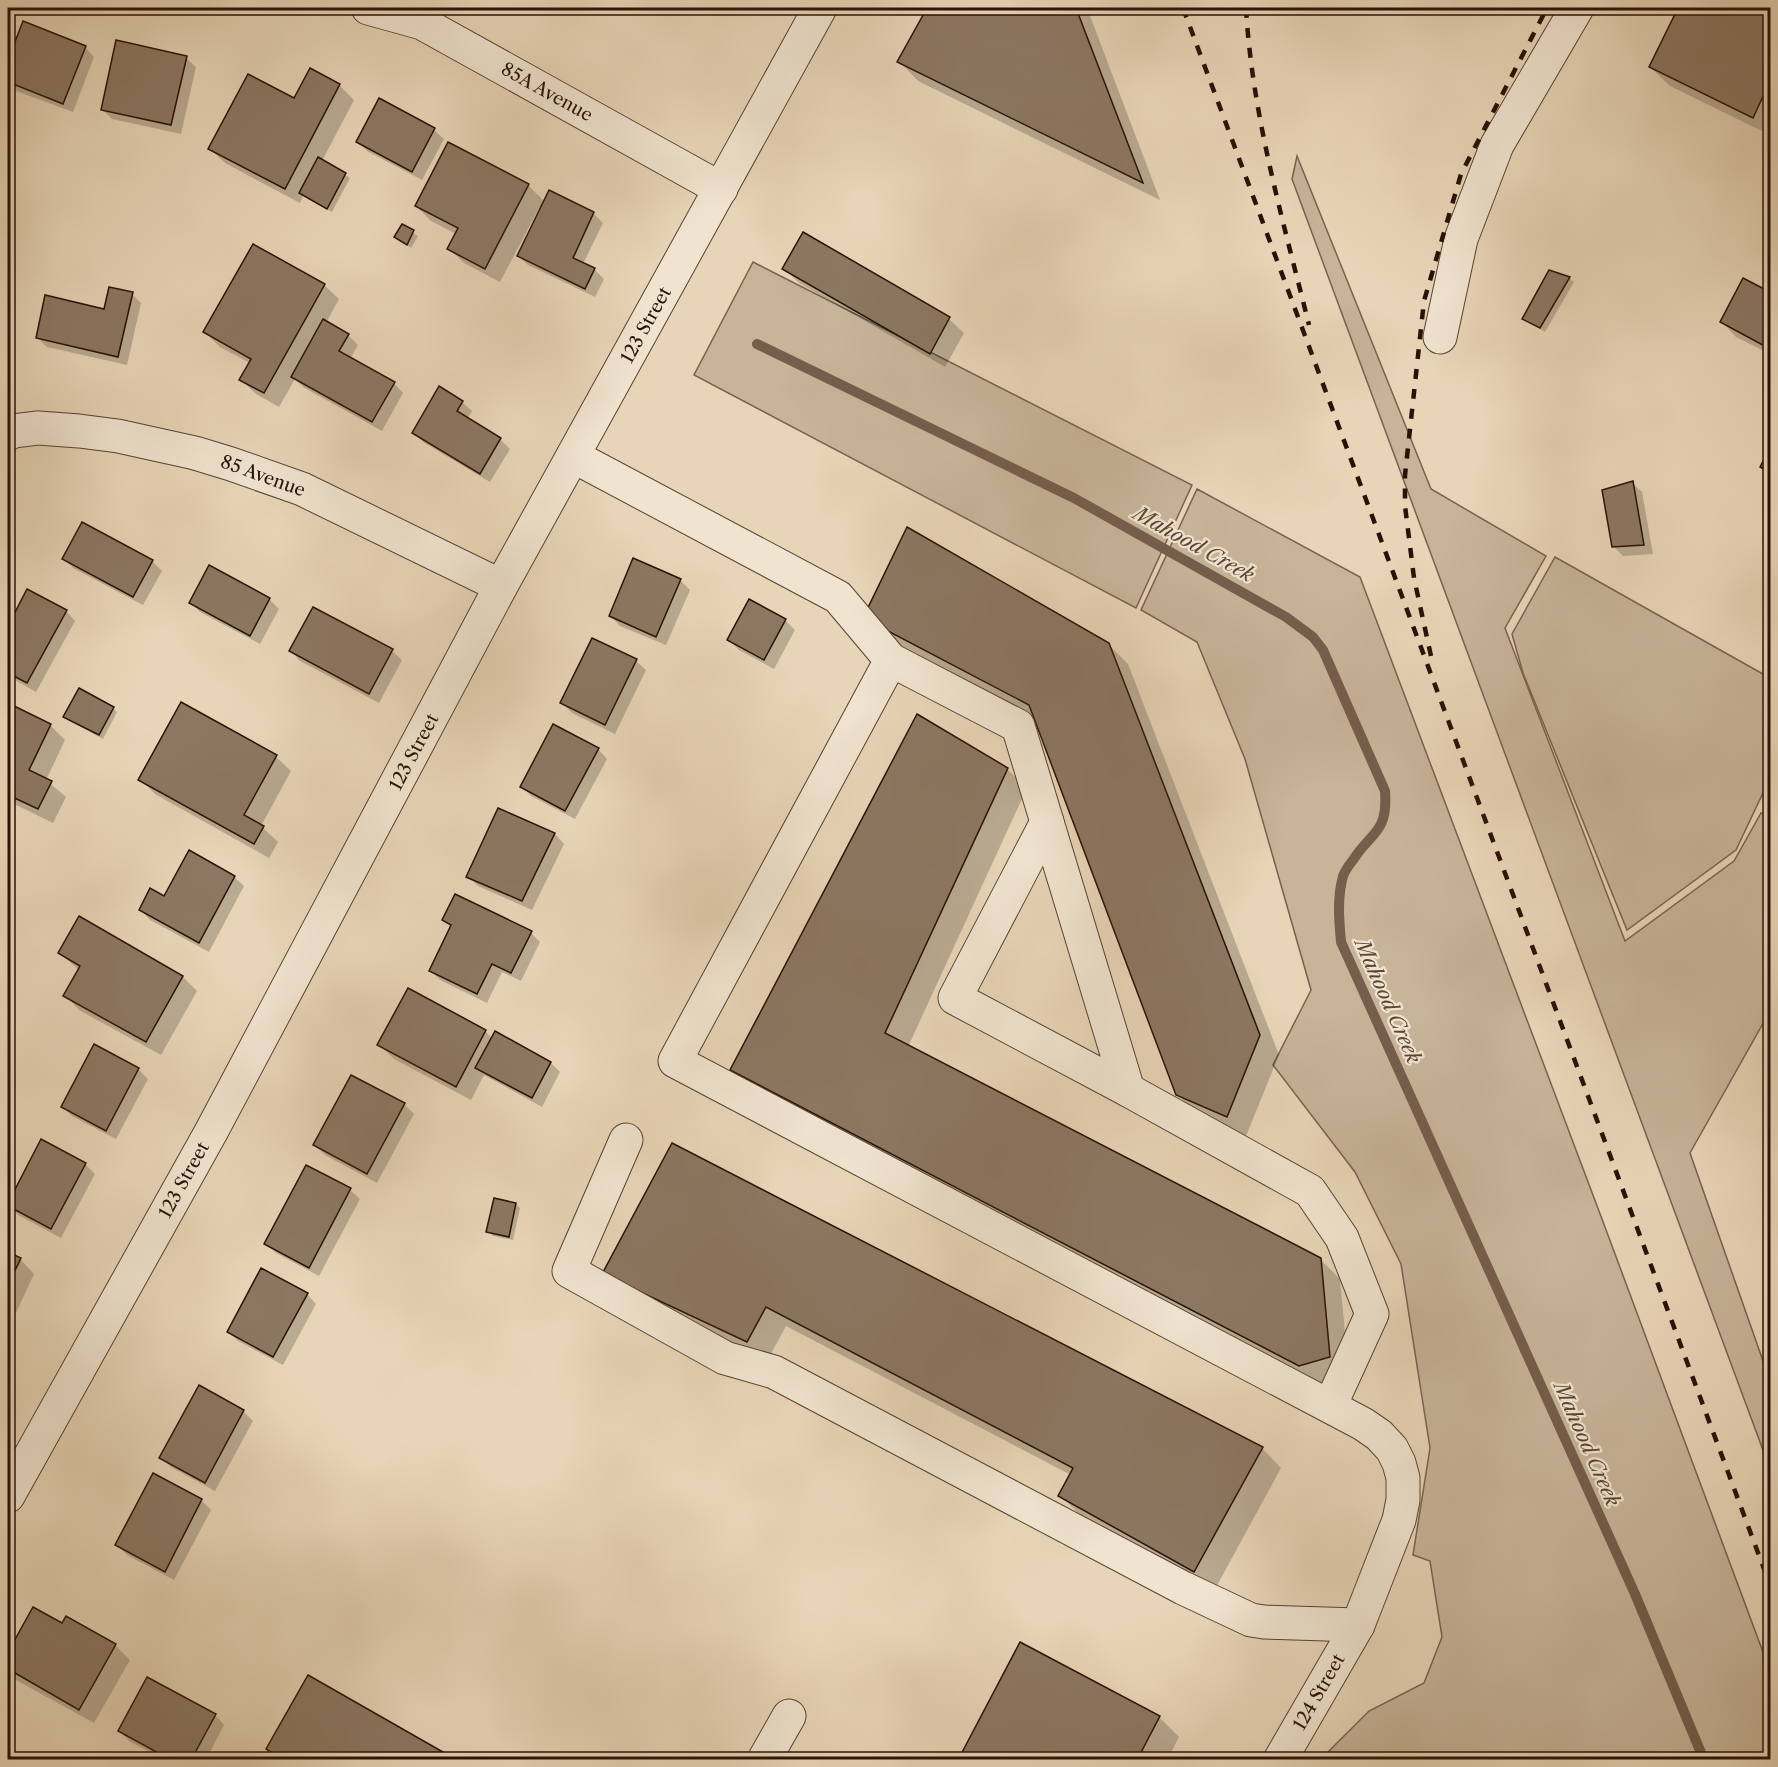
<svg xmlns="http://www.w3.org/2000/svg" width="1778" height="1767" font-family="'Libre Caslon Text',serif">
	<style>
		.green { fill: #c7b499; stroke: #786250; stroke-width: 1.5 }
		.shadow { fill: #0003 }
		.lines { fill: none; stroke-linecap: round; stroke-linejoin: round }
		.stream { stroke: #745e4c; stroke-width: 10 }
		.building { fill: #8c7762; stroke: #281106; stroke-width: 1.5 }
		.minor-casing { stroke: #584232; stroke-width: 35 }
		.minor { stroke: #f0e4d0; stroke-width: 33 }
		.rail { stroke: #281106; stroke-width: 4.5; stroke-dasharray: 10 10; stroke-linecap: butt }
		.labels { text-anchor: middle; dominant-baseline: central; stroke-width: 4.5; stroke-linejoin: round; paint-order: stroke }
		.street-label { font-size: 18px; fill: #281106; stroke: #f0e4d0 }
		.water-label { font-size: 20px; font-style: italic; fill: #5b4535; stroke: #f0e4d0 }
	</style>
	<rect width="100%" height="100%" fill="#e8d5b7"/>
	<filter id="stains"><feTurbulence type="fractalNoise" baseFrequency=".00333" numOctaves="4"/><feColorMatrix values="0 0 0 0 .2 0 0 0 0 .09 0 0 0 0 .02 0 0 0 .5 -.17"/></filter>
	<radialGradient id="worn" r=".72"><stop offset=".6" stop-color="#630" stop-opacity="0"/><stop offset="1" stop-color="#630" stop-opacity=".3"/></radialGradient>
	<!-- green -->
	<g class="green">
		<path d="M1297 156 1431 489 1546 556 1505 628 1625 941 1734 861 1761 813 1770 817V1011L1690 1153 1770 1381V1469L1292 179Z"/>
		<path d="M753 262 1192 485 1136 608 694 375Z"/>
		<path d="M1197 489 1360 577 1602 1219 1770 1671V1759H1321L1369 1711 1424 1683 1442 1637 1430 1561 1413 1555 1430 1448 1401 1264 1355 1172 1273 1065 1311 990 1245 759 1197 642 1141 610Z"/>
		<path d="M1555 557 1770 678V778L1736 850 1627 930 1523 673 1512 634Z"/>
	</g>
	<!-- shadow -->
	<g class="shadow">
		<path d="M929 8H1087L1160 200 918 81 899 61Z"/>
		<path d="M1680 8H1770V135L1670 86 1650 67Z"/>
		<path d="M24 23 85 47 94 57 73 112 11 89 8 85V64Z"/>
		<path d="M186 58 196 67 181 134 112 119 102 109Z"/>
		<path d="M339 85 354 100 322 161 350 178 332 212 303 196 300 203 225 163 210 149 295 100Z"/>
		<path d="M379 100 434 130 444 139 422 180 367 151 357 141Z"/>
		<path d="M528 185 545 202 550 192 594 214 603 223 583 264 594 269 604 279 595 297 528 265 518 256 541 209 539 208 500 282 464 263 449 249 456 234 431 221 416 206Z"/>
		<path d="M402 226 418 236 411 248 396 237Z"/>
		<path d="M804 234 949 319 964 333 945 367 799 283 784 268Z"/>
		<path d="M1569 278 1574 282 1545 332 1524 319Z"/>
		<path d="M1743 280 1770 294V354L1736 337 1722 322Z"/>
		<path d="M324 285 339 299 326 323 348 335 358 345 350 359 394 383 403 393 382 431 303 387 295 379 279 407 256 394 241 380 250 363 220 347 205 332Z"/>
		<path d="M132 294 141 303 127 365 47 347 37 337 105 310Z"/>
		<path d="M462 402 472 411 467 419 500 439 510 449 490 482 423 442 414 432Z"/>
		<path d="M1770 451V476L1762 467Z"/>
		<path d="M1632 483 1642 492 1653 554 1623 556 1613 546Z"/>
		<path d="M64 558 152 561 162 571 143 605 73 568Z"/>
		<path d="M680 580 690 590 666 645 620 626 611 616Z"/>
		<path d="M28 591 66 611 75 621 36 692 8 676V630Z"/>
		<path d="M269 599 279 609 260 644 200 612 191 603Z"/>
		<path d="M313 609 392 651 402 660 379 703 300 661 291 651Z"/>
		<path d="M865 618 1108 644 1128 664 1279 1055 1246 1136 1197 1114 1177 1094 1035 716 885 637Z"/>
		<path d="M785 620 795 630 774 669 739 650 729 640Z"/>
		<path d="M636 661 646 670 615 734 572 713 562 703Z"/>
		<path d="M8 704 50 725 65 740 46 780 66 797 53 823 8 801Z"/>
		<path d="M182 704 276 757 291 771 261 826 278 842 269 858 155 794 140 779Z"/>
		<path d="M113 708 117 712 103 739 70 721 65 716Z"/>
		<path d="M598 749 607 759 575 819 531 796 522 787Z"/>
		<path d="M1007 769 1027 788 908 1047 1320 1259 1340 1279 1349 1376 1320 1385 751 1089 731 1070Z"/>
		<path d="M498 810 555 834 564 844 532 910 478 886 468 876Z"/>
		<path d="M234 877 244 886 209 952 150 920 141 910 165 898Z"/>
		<path d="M444 920 531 933 540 942 521 981 502 972 487 1003 440 980 431 971 452 927Z"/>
		<path d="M59 953 183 977 197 991 161 1055 79 1010 65 995 79 970Z"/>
		<path d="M409 990 485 1031 493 1039 551 1063 560 1072 542 1107 484 1075 471 1100 394 1059 379 1044Z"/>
		<path d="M138 1069 148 1079 116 1139 72 1116 63 1107Z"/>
		<path d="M404 1104 414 1114 377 1183 325 1155 315 1145Z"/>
		<path d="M42 1141 85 1164 95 1174 61 1238 18 1215 8 1205Z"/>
		<path d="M673 1145 1262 1448 1281 1468 1214 1591 1080 1515 1060 1495 1071 1475 786 1326 767 1361 624 1294Z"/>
		<path d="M307 1167 350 1190 360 1199 319 1276 276 1253 266 1244Z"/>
		<path d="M516 1204 520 1208 513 1240 493 1236 488 1231Z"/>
		<path d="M8 1253 20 1259 34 1274 8 1330Z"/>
		<path d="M307 1294 316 1304 283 1365 238 1341 228 1332Z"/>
		<path d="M199 1387 243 1411 253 1421 215 1491 171 1467 161 1458Z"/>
		<path d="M201 1500 211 1510 174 1580 127 1555 117 1545Z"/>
		<path d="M33 1609 63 1625 115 1645 130 1660 94 1723 16 1680 8 1671V1655Z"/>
		<path d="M1020 1644 1159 1717 1179 1737 1167 1760H959Z"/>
		<path d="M215 1715 224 1725 206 1760H165L129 1741 120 1731Z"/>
		<path d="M268 1749 454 1760H278Z"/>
	</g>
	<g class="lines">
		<!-- stream -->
		<path class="stream" d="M757 344 1074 498 1286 617 1313 637 1323 650 1385 791C1388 833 1372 831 1353 860 1349 865 1345 871 1343 876 1337 898 1339 920 1341 942L1635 1594 1704 1760"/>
	</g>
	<!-- building -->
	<g class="building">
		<path d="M927 8H1076L1143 183 897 62Z"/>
		<path d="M1678 8H1770V81L1753 118 1649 67Z"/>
		<path d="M23 21 86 46 63 104 8 82V60Z"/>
		<path d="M116 40 187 56 171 125 101 110Z"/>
		<path d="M310 68 340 84 285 189 208 149 248 74 294 98Z"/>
		<path d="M379 98 435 128 412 172 356 142Z"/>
		<path d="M448 142 529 184 485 269 447 249 458 228 415 206Z"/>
		<path d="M318 157 346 173 327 209 299 193Z"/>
		<path d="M549 190 594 212 573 258 595 268 585 289 517 256Z"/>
		<path d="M402 224 414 230 407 245 394 237Z"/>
		<path d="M803 232 950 317 930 354 782 269Z"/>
		<path d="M253 244 325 284 264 393 239 380 251 359 203 332Z"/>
		<path d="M1549 270 1570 277 1540 328 1522 319Z"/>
		<path d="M1743 278 1770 292V349L1720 322Z"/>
		<path d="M109 287 133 292 118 357 36 338 45 295 104 309Z"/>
		<path d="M323 319 349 334 339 351 395 382 372 422 291 377Z"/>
		<path d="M439 386 463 401 457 411 501 438 480 474 412 433Z"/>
		<path d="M1770 448V473L1760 467Z"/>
		<path d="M1633 481 1644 545 1612 547 1602 490Z"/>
		<path d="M82 522 153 560 133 597 62 559Z"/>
		<path d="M907 527 1109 643 1260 1035 1227 1117 1176 1095 1029 705 863 618Z"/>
		<path d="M633 558 681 579 656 637 609 616Z"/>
		<path d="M209 565 270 598 250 636 189 603Z"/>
		<path d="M27 589 67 610 27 683 8 673V626Z"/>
		<path d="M749 599 786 619 764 660 727 640Z"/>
		<path d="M313 607 393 649 369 694 289 651Z"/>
		<path d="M592 638 637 659 605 725 560 703Z"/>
		<path d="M79 688 114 707 99 735 63 717Z"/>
		<path d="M181 702 277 755 244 815 264 826 254 844 138 780Z"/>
		<path d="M8 703 51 724 29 770 52 781 38 809 8 795Z"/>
		<path d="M917 714 1008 768 885 1033 1321 1258 1330 1357 1299 1366 730 1070Z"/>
		<path d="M553 724 599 748 565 811 520 787Z"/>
		<path d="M498 808 555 833 522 901 466 877Z"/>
		<path d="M189 850 235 876 199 943 139 910 150 888 164 896Z"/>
		<path d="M455 894 532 931 511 973 492 964 477 994 429 971 451 925 442 920Z"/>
		<path d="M79 916 183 976 146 1042 63 996 80 966 58 953Z"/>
		<path d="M408 988 486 1030 456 1087 377 1045Z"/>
		<path d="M495 1031 551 1062 532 1098 475 1068Z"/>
		<path d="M94 1044 139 1068 106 1131 61 1107Z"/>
		<path d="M351 1075 405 1103 367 1174 313 1145Z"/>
		<path d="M41 1139 86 1163 51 1229 8 1206V1203Z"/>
		<path d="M672 1143 1263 1447 1194 1572 1058 1496 1073 1468 766 1307 747 1342 602 1274Z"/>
		<path d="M306 1165 351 1188 309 1268 264 1244Z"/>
		<path d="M494 1198 516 1203 509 1237 486 1232Z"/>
		<path d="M8 1252 21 1258 8 1285Z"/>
		<path d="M261 1268 308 1293 273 1357 227 1332Z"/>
		<path d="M199 1385 244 1410 205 1483 159 1458Z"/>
		<path d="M153 1473 202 1499 165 1572 115 1545Z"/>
		<path d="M33 1607 62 1623 66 1616 116 1644 79 1710 8 1669V1652Z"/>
		<path d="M1020 1642 1160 1716 1137 1760H958Z"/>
		<path d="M308 1675 457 1760H284L266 1749Z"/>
		<path d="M147 1677 216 1714 191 1760H171L118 1731Z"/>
	</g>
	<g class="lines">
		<defs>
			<g id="minor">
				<path d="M368 8 422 23 721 189"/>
				<path d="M1440 337 1461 239 1497 145 1577 8"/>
				<path d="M8 434 13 431 38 428 79 431 118 436 195 453 231 464 302 489 501 586"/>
				<path d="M573 456 838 597 891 660"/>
				<path d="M1047 822 955 998 1128 1090"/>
				<path d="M626 1140 569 1271 725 1358 774 1372 1183 1588 1251 1620 1264 1622 1358 1625"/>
				<path d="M8 1496 211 1132 501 586 820 8"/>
				<path d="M764 1760 789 1716"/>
				<path d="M1280 1760 1358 1625 1399 1520 1403 1500V1478L1399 1463 1392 1449 1379 1435 1363 1424 675 1061 891 660 1018 726 1128 1090 1310 1191 1342 1238 1372 1314 1330 1406"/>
			</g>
		</defs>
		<!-- minor casing -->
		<use href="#minor" class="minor-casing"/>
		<!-- minor -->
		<use href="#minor" class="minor"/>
		<!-- rail -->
		<g class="rail">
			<path d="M1183 8 1770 1585"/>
			<path d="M1246 8C1252 115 1283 220 1309 325"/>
			<path d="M1431 656 1414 578 1405 506V475L1424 301 1461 174 1547 8"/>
		</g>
	</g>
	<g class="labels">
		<!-- street labels -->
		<g class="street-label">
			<text transform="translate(547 92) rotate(29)">85A Avenue</text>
			<text transform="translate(646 325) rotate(-61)">123 Street</text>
			<text transform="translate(263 476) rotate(20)">85 Avenue</text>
			<text transform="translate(414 752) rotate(-62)">123 Street</text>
			<text transform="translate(184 1180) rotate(-61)">123 Street</text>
			<text transform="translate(1319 1692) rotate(-60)">124 Street</text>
		</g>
		<!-- water labels -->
		<g class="water-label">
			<text transform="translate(1194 544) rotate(29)">Mahood Creek</text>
			<text transform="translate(1388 1001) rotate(66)">Mahood Creek</text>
			<text transform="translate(1587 1444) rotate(66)">Mahood Creek</text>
		</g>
	</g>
	<!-- margin -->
	<rect width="1778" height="1767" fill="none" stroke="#e8d5b7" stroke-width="30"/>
	<rect x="9" y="9" width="1760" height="1749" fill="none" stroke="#281106" stroke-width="3"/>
	<rect x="15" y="15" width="1748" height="1737" fill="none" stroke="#281106" stroke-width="1.5"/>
	<rect width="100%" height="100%" filter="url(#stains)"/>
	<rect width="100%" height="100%" fill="url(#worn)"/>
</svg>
